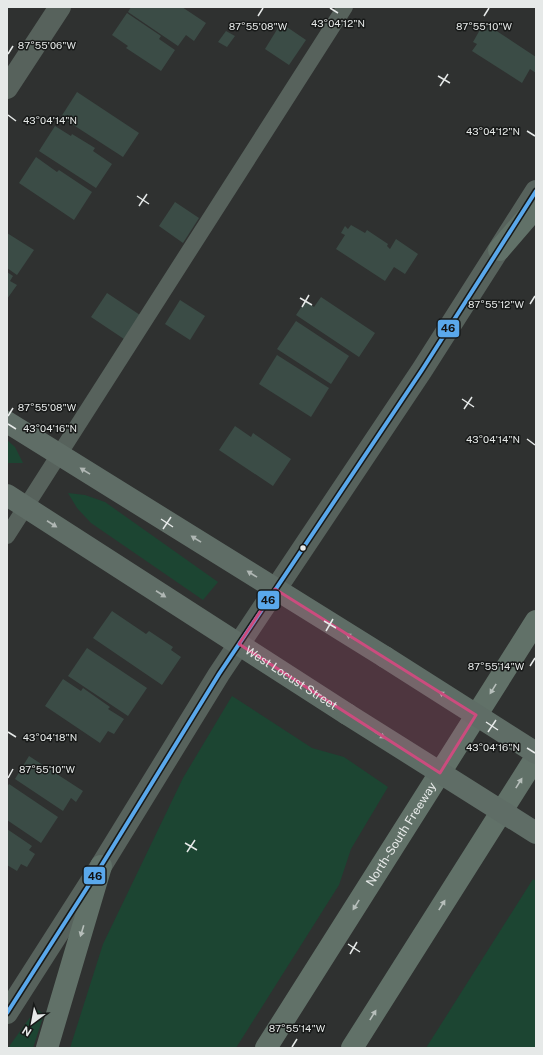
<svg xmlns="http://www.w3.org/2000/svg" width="543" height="1055" font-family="'Public Sans',sans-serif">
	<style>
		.green { fill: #1c4532 }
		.building { fill: #3b4c46 }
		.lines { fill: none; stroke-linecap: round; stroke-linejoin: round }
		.service { stroke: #57625c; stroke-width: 16 }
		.minor { stroke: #57625c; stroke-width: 22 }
		.tertiary { stroke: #57625c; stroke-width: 22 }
		.secondary { stroke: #5f6d66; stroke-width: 22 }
		.motorway { stroke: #617168; stroke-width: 22 }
		.secondary-bridge { stroke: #5f6d66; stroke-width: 22 }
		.bus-1-casing { stroke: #171918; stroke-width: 7 }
		.bus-1 { stroke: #5aa8eb; stroke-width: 4 }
		.oneway { fill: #b0b7b4 }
		.oneway2 { fill: #b7bfbb }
		.marked { fill: #cb4c7e; fill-opacity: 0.2; stroke: #cb4c7e; stroke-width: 3; stroke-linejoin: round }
		.ticks { fill: none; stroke: #e6e9e8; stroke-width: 1.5 }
		.bus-dot { fill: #e6e9e8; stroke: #171918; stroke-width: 1.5 }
		.labels { text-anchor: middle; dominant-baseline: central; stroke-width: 3; stroke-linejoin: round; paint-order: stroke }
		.street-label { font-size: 12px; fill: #e6e9e8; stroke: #171918 }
		.ticks-label { font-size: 10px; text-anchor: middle; fill: #e6e9e8; stroke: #171918; stroke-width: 3; stroke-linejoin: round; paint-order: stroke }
		.line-badge { stroke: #171918; stroke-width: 1.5 }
		.pale-badge-label { font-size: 11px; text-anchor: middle; font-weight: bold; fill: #111 }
	</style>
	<rect width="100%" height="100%" fill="#2f3130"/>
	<!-- green -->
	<g class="green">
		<path d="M7 440 15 447 23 463H7Z"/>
		<path d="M68 493 85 495 105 502 218 582 203 600 91 523 77 508Z"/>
		<path d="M232 696 312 748 344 757 388 787 351 849 339 885 236 1048H70L103 944 183 778Z"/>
		<path d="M533 879 536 881V1048H426Z"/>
		<path d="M36 1009 44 1014 33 1048H8Z"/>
	</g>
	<!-- building -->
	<g class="building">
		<path d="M131 7H182L206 23 194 41 186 35 178 46 128 12Z"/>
		<path d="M127 13 161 36 159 39 175 50 161 71 126 48 128 46 112 35Z"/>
		<path d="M281 23 306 40 289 65 265 49Z"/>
		<path d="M489 26 536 57V73L530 69 522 83 472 51 477 44 473 42 481 28 486 31Z"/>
		<path d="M226 31 235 36 227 47 218 42Z"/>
		<path d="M77 92 139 133 123 157 61 117Z"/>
		<path d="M55 126 71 136 72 134 95 148 93 151 112 164 96 188 39 151Z"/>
		<path d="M36 157 57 172 59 170 92 192 74 220 19 183Z"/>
		<path d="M175 202 199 218 183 243 159 226Z"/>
		<path d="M351 225 365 233 367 230 388 244 387 246 390 249 396 239 418 254 405 274 394 267 385 281 336 249 345 235 341 233 345 226 348 229Z"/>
		<path d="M7 233 34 250 17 275 7 268Z"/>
		<path d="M7 272 13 276 10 281 17 285 7 299Z"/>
		<path d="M107 293 140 315 124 339 91 317Z"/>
		<path d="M321 297 375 333 359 357 296 315 306 300 314 307Z"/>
		<path d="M180 300 205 316 190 340 165 324Z"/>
		<path d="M296 321 349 356 331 384 277 349Z"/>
		<path d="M277 355 329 388 311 417 259 384Z"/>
		<path d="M235 426 251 437 253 433 291 459 273 486 219 450Z"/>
		<path d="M112 611 146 634 149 631 173 647 171 650 181 657 162 685 93 638Z"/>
		<path d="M87 648 147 688 128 716 68 676Z"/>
		<path d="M63 679 81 691 83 688 110 707 108 709 124 719 114 734 108 731 100 743 45 706Z"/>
		<path d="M29 756 83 791 76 802 71 798 63 811 15 779Z"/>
		<path d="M9 784 58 817 41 843 7 820V787Z"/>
		<path d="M7 829 32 846 29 850 35 854 27 867 21 864 17 871 7 865Z"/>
	</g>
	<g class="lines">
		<!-- service -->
		<path class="service" d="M7 536 345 7"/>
		<!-- minor -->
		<path class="minor" d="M7 88 60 7"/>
		<!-- tertiary -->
		<path class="tertiary" d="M7 1013 101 866 219 674 422 370 536 191"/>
		<!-- secondary -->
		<g class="secondary">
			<path d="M7 422 385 657"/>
			<path id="s1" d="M7 495 347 714"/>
		</g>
		<!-- motorway -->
		<g class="motorway">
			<path d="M499 250 536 207"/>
			<path d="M47 1048 101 866"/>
			<path id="s2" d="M266 1048 536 621"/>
			<path d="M352 1048 536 757"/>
		</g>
		<!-- secondary-bridge -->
		<g class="secondary-bridge">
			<path d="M385 657 536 753"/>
			<path d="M347 714 536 833"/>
		</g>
		<defs>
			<path id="bus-1" d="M7 1013 101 866 219 674 422 370 536 191"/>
		</defs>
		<!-- bus-1 casing -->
		<use href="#bus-1" class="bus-1-casing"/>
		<!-- bus-1 -->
		<use href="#bus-1" class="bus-1"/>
	</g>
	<!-- one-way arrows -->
	<defs><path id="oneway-solid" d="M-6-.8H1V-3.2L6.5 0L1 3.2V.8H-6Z"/></defs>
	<g class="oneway">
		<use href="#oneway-solid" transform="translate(85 471) rotate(-148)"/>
		<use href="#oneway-solid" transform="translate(52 524) rotate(33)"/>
		<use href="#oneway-solid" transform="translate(196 539) rotate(-148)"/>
		<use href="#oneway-solid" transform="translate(252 574) rotate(-148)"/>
		<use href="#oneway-solid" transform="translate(161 594) rotate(33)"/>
		<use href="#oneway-solid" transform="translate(351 637) rotate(-148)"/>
		<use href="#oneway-solid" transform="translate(444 695) rotate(-148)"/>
		<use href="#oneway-solid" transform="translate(380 735) rotate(32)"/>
	</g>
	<g class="oneway2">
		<use href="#oneway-solid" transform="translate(493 689) rotate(122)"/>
		<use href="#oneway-solid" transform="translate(519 783) rotate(-58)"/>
		<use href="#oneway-solid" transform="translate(356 905) rotate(122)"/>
		<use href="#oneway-solid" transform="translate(442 905) rotate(-58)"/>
		<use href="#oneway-solid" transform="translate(82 931) rotate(107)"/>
		<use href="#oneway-solid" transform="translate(373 1015) rotate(-58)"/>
	</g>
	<!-- marked area -->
	<path class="marked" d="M275 589 476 715 440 773 239 644Z"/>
	<!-- ticks -->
	<path class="ticks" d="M330 8 338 13M258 16 263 8M484 16 489 8M8 54 13 46M438 76 450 83M440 86 448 74M8 115 16 121M527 131 535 136M137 196 149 204M139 206 147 194M300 298 312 305M530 304 535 296M302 307 309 295M462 399 474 407M464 409 472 397M8 416 13 408M8 424 16 429M527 439 535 445M161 519 173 527M163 529 171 517M324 621 336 628M326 631 333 619M530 666 535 658M486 722 498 730M8 732 16 737M488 732 496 720M527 748 535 753M8 778 13 769M185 843 197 850M187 852 195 840M348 944 360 952M350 954 357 942M292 1047 297 1039"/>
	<!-- markers -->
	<circle class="bus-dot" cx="303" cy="548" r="3.5"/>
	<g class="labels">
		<!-- street labels -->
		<g class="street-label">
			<text stroke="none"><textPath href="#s1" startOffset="338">West Locust Street</textPath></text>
			<text stroke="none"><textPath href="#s2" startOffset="253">North-South Freeway</textPath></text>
		</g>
	</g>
	<g class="ticks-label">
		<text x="338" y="27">43°04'12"N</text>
		<text x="258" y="30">87°55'08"W</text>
		<text x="484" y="30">87°55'10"W</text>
		<text x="47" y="49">87°55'06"W</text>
		<text x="50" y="124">43°04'14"N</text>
		<text x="493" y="135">43°04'12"N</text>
		<text x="496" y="308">87°55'12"W</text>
		<text x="47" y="411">87°55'08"W</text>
		<text x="50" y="432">43°04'16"N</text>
		<text x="493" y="443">43°04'14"N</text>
		<text x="496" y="670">87°55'14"W</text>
		<text x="50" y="741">43°04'18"N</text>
		<text x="493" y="751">43°04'16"N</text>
		<text x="47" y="773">87°55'10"W</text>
		<text x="297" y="1032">87°55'14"W</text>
	</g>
	<g class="line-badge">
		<rect x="437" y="319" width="23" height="19" rx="4" fill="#5aa8eb"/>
		<rect x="257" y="590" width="23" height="20" rx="4" fill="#5aa8eb"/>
		<rect x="83" y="866" width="23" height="19" rx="4" fill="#5aa8eb"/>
	</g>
	<g class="pale-badge-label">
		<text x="448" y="332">46</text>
		<text x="268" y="604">46</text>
		<text x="95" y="880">46</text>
	</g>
	<!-- border -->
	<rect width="543" height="1055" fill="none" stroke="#e6e9e8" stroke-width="16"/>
	<!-- north arrow -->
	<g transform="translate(32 1023) rotate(212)" stroke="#171918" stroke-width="3" paint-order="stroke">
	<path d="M0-3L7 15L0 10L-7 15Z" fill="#e6e9e8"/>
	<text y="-6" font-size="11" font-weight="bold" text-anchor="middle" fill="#e6e9e8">N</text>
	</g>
</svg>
